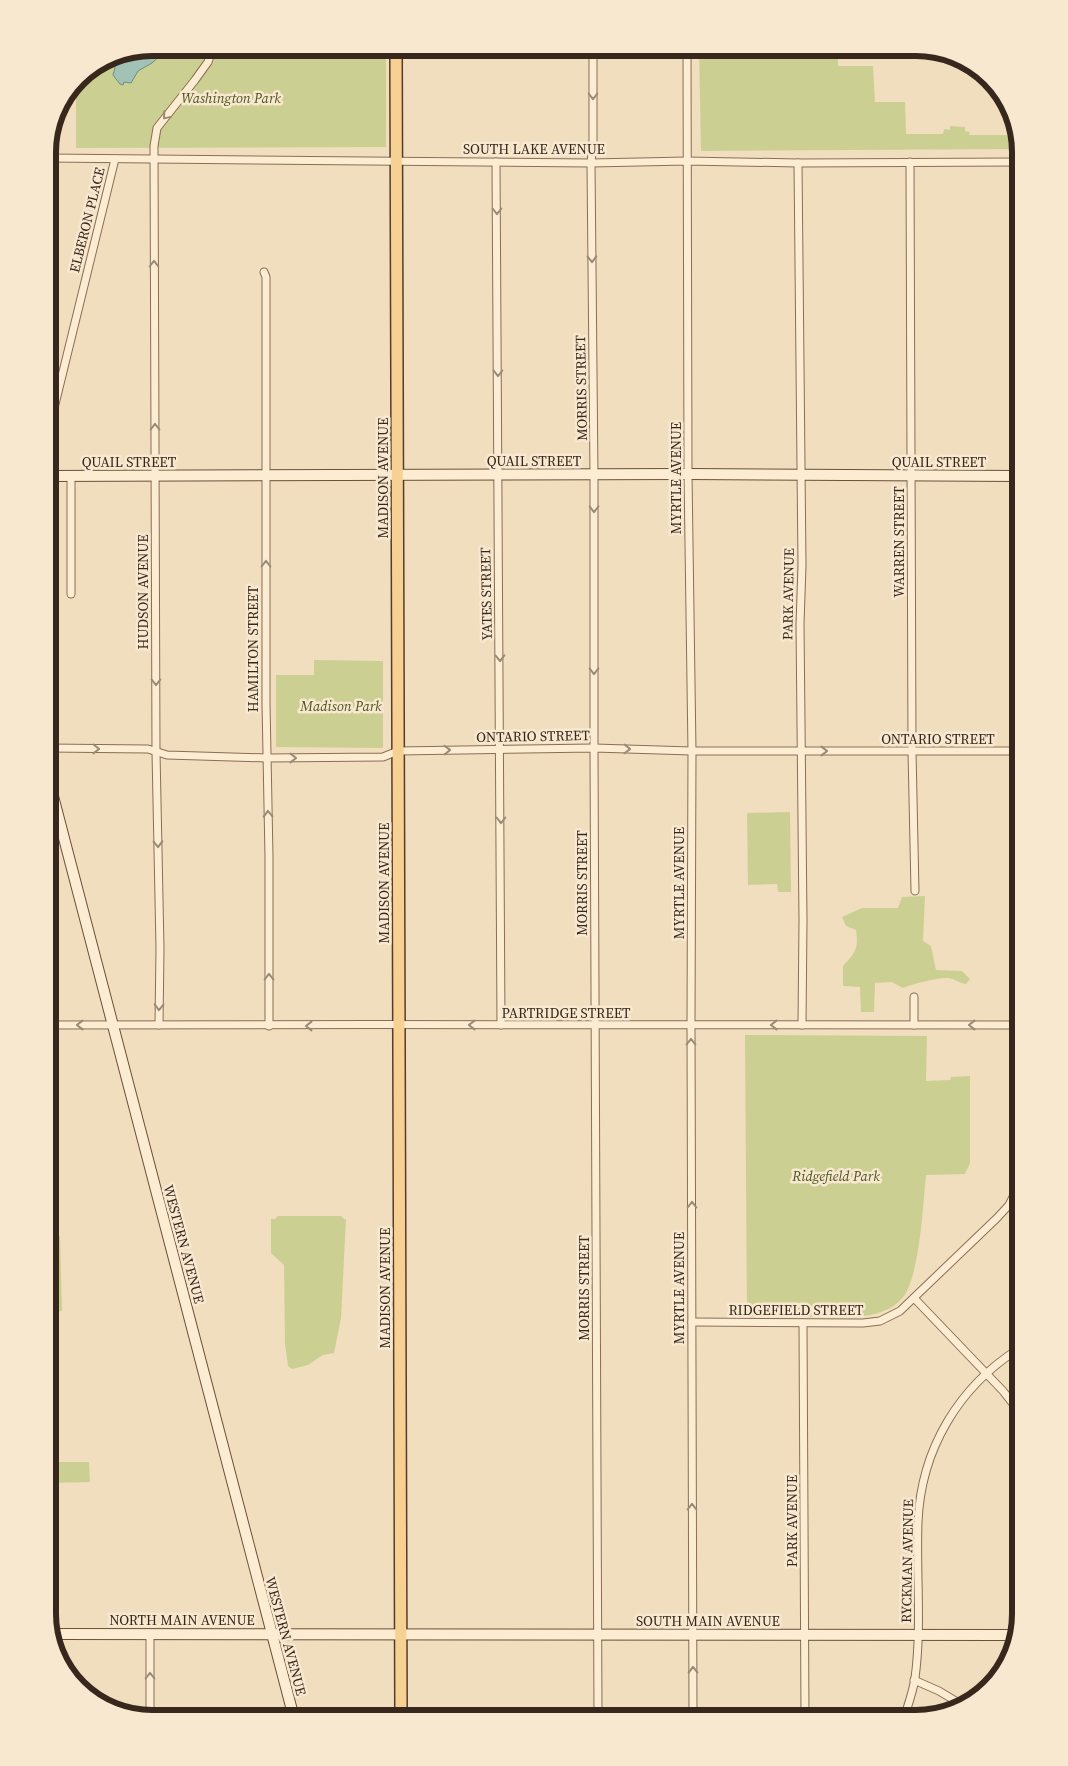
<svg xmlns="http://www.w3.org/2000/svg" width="1068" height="1766" font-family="'Source Serif 4',serif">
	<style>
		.green { fill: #cccf92 }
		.water { fill: #a2c2b6; stroke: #699083 }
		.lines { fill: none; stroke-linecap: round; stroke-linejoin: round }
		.street-casing { stroke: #8a6e56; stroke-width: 9 }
		.secondary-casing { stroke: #6c4f39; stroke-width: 12 }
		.primary-casing { stroke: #573c2b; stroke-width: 14 }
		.street { stroke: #fbecd2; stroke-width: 7 }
		.secondary { stroke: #fbecd2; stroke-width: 10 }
		.primary { stroke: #f7d093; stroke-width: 11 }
		.oneway { stroke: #9a8a77 }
		.labels { text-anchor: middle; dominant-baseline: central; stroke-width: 5; stroke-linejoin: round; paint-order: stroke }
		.park-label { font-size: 14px; font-style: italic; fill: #4d5621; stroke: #f7e8cf }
		.street-label { font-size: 14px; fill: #38271c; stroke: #f7e8cf }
		.rim { fill: none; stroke: #38271c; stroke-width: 6 }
	</style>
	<rect width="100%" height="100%" fill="#f0debf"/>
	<!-- green -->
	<g class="green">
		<path d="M152 48H386V147L76 148V81L78 78 112 55Z"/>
		<path d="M699 48H838V66H873L875 102H905L906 134H943L944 129 950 130V126L965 127V131L970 132 969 135H1007L1008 104 1010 106 1020 149 701 151Z"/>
		<path d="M314 660 383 661V748L276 747V675H314Z"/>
		<path d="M790 812 791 892H778L777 884 748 885 747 813Z"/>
		<path d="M925 896 923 941 931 946 936 970 962 971 970 979 966 984C959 983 954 978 947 978 937 978 912 984 903 988L892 982 875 983 874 1012H861L860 987 843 986V966C855 953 859 949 856 930L846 926 842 917 862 908H898L902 897Z"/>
		<path d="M745 1035 927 1036 926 1081 950 1080 951 1077 970 1076V1163L965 1174 926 1175C923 1204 920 1273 904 1296 892 1312 871 1316 853 1317L747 1316Z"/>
		<path d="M278 1216H341L344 1219H346L341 1318 334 1353 323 1355 308 1365 292 1369 288 1366 285 1344 284 1265 271 1253V1219H275Z"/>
		<path d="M48 1236H60L62 1311 48 1312Z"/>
		<path d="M52 1462H89L90 1482 52 1483Z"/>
	</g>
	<!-- water -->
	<path class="water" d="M152 48H168L152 63 138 71 131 83 124 82 123 85 120 84 113 75 115 68 113 61 117 54Z"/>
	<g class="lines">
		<defs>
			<g id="street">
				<path d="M593 48V141L591 163 594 475V748L598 1718"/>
				<path d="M687 48 688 474 692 751 691 1025 693 1718"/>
				<path d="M48 158 591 163 687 161 798 163 1020 162"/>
				<path d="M496 162 501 1025"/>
				<path d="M910 162 912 751 915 891"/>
				<path d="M798 163 802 566 800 624 803 920 802 1025"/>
				<path d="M264 272 266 277V703L269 857V1026"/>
				<path d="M48 433 115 159"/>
				<path d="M71 594V475"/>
				<path d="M48 748 148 749 167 755 267 758 383 757 398 751 594 748 692 751H1020"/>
				<path d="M48 1025C372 1024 696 1025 1020 1025"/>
				<path d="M159 1025 160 948 156 752 154 146 157 128 195 80 208 62 213 48"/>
				<path d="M914 1025V997"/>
				<path d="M914 1298 1003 1391 1014 1405 1020 1417"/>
				<path d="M692 1322 863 1323 880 1321 900 1311 997 1218 1009 1205 1020 1183"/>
				<path d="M803 1323 805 1718"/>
				<path d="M914 1680 939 1691 964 1706"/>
				<path d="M150 1718V1634"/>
				<path d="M904 1718C908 1705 913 1692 915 1678 922 1626 916 1574 918 1522 921 1449 959 1386 1020 1348"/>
			</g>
			<g id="secondary">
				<path d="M48 476 688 474 1020 476"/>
				<path d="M48 777 294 1718"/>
				<path d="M52 1634 1014 1635"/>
			</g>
			<path id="primary" d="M396 48 401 1718"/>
		</defs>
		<!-- street casing -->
		<use href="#street" class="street-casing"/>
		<!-- secondary casing -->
		<use href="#secondary" class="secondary-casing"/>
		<!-- primary casing -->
		<use href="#primary" class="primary-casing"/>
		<!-- street -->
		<use href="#street" class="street"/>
		<!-- secondary -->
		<use href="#secondary" class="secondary"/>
		<!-- primary -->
		<use href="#primary" class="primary"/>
	</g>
	<!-- one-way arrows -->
	<defs><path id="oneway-chevron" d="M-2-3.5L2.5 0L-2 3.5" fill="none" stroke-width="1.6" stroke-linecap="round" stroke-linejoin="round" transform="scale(1.25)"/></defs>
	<g class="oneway">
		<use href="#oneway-chevron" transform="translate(593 96) rotate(90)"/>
		<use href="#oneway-chevron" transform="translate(166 116) rotate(130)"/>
		<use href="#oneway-chevron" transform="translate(497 211) rotate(90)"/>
		<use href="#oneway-chevron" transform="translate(592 259) rotate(89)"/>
		<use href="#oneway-chevron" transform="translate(154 264) rotate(-90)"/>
		<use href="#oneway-chevron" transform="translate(498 373) rotate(90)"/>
		<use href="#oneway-chevron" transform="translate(155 427) rotate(-90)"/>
		<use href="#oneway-chevron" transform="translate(594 509) rotate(90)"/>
		<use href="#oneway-chevron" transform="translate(266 564) rotate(-90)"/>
		<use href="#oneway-chevron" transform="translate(500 658) rotate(89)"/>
		<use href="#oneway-chevron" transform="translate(594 671) rotate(90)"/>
		<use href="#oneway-chevron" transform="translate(156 682) rotate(90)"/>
		<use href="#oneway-chevron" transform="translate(96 749) rotate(1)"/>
		<use href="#oneway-chevron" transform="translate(627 749) rotate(2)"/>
		<use href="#oneway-chevron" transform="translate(447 750) rotate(-2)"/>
		<use href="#oneway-chevron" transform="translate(824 751)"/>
		<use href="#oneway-chevron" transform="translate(293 758)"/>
		<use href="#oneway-chevron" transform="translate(268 814) rotate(-92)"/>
		<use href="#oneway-chevron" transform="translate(501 820) rotate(90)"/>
		<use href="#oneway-chevron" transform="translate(158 844) rotate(89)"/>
		<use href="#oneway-chevron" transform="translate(269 977) rotate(-90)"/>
		<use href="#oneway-chevron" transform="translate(159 1007) rotate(91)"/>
		<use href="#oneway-chevron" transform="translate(80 1025) rotate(180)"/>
		<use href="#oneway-chevron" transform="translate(472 1025) rotate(180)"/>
		<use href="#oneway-chevron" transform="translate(774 1025) rotate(-180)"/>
		<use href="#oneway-chevron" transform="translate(972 1025) rotate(-180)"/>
		<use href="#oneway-chevron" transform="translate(309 1026) rotate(180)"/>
		<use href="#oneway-chevron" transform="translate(691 1042) rotate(-90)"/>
		<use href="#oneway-chevron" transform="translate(692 1205) rotate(-90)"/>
		<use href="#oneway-chevron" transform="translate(692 1507) rotate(-90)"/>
		<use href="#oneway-chevron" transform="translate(693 1670) rotate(-91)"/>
		<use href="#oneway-chevron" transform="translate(150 1676) rotate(-90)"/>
	</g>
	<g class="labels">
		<!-- park labels -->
		<g class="park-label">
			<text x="231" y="98">Washington Park</text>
			<text x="341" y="706">Madison Park</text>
			<text x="836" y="1176">Ridgefield Park</text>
		</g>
		<!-- street labels -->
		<g class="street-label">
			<text x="534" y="149">SOUTH LAKE AVENUE</text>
			<text transform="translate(87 220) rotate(-76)">ELBERON PLACE</text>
			<text transform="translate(581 388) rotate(-91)">MORRIS STREET</text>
			<text x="534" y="461">QUAIL STREET</text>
			<text x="129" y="462">QUAIL STREET</text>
			<text x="939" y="462">QUAIL STREET</text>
			<text transform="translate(383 478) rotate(-90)">MADISON AVENUE</text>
			<text transform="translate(676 478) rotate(-90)">MYRTLE AVENUE</text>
			<text transform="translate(899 542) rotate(-90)">WARREN STREET</text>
			<text transform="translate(143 592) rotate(-90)">HUDSON AVENUE</text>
			<text transform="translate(486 594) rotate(-91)">YATES STREET</text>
			<text transform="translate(788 594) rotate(-89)">PARK AVENUE</text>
			<text transform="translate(253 649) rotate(-90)">HAMILTON STREET</text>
			<text transform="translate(533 736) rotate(-1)">ONTARIO STREET</text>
			<text x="938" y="739">ONTARIO STREET</text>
			<text transform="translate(384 883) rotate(-90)">MADISON AVENUE</text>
			<text transform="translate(582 883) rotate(-90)">MORRIS STREET</text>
			<text transform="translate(679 883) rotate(-90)">MYRTLE AVENUE</text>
			<text x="566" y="1013">PARTRIDGE STREET</text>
			<text transform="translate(184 1244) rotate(75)">WESTERN AVENUE</text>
			<text transform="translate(385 1288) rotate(-90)">MADISON AVENUE</text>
			<text transform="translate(584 1288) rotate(-90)">MORRIS STREET</text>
			<text transform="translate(679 1288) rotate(-90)">MYRTLE AVENUE</text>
			<text x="796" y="1310">RIDGEFIELD STREET</text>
			<text transform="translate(792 1521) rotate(-90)">PARK AVENUE</text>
			<text transform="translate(907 1561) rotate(-89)">RYCKMAN AVENUE</text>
			<text x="182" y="1620">NORTH MAIN AVENUE</text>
			<text x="708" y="1621">SOUTH MAIN AVENUE</text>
			<text transform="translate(286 1636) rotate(75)">WESTERN AVENUE</text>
		</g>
	</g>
	<!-- crop -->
	<path d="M0 0H1068V1766H0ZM152 56H916A96 96 0 0 1 1012 152V1614A96 96 0 0 1 916 1710H152A96 96 0 0 1 56 1614V152A96 96 0 0 1 152 56Z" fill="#f7e8cf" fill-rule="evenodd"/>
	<path class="rim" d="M152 56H916A96 96 0 0 1 1012 152V1614A96 96 0 0 1 916 1710H152A96 96 0 0 1 56 1614V152A96 96 0 0 1 152 56Z"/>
</svg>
